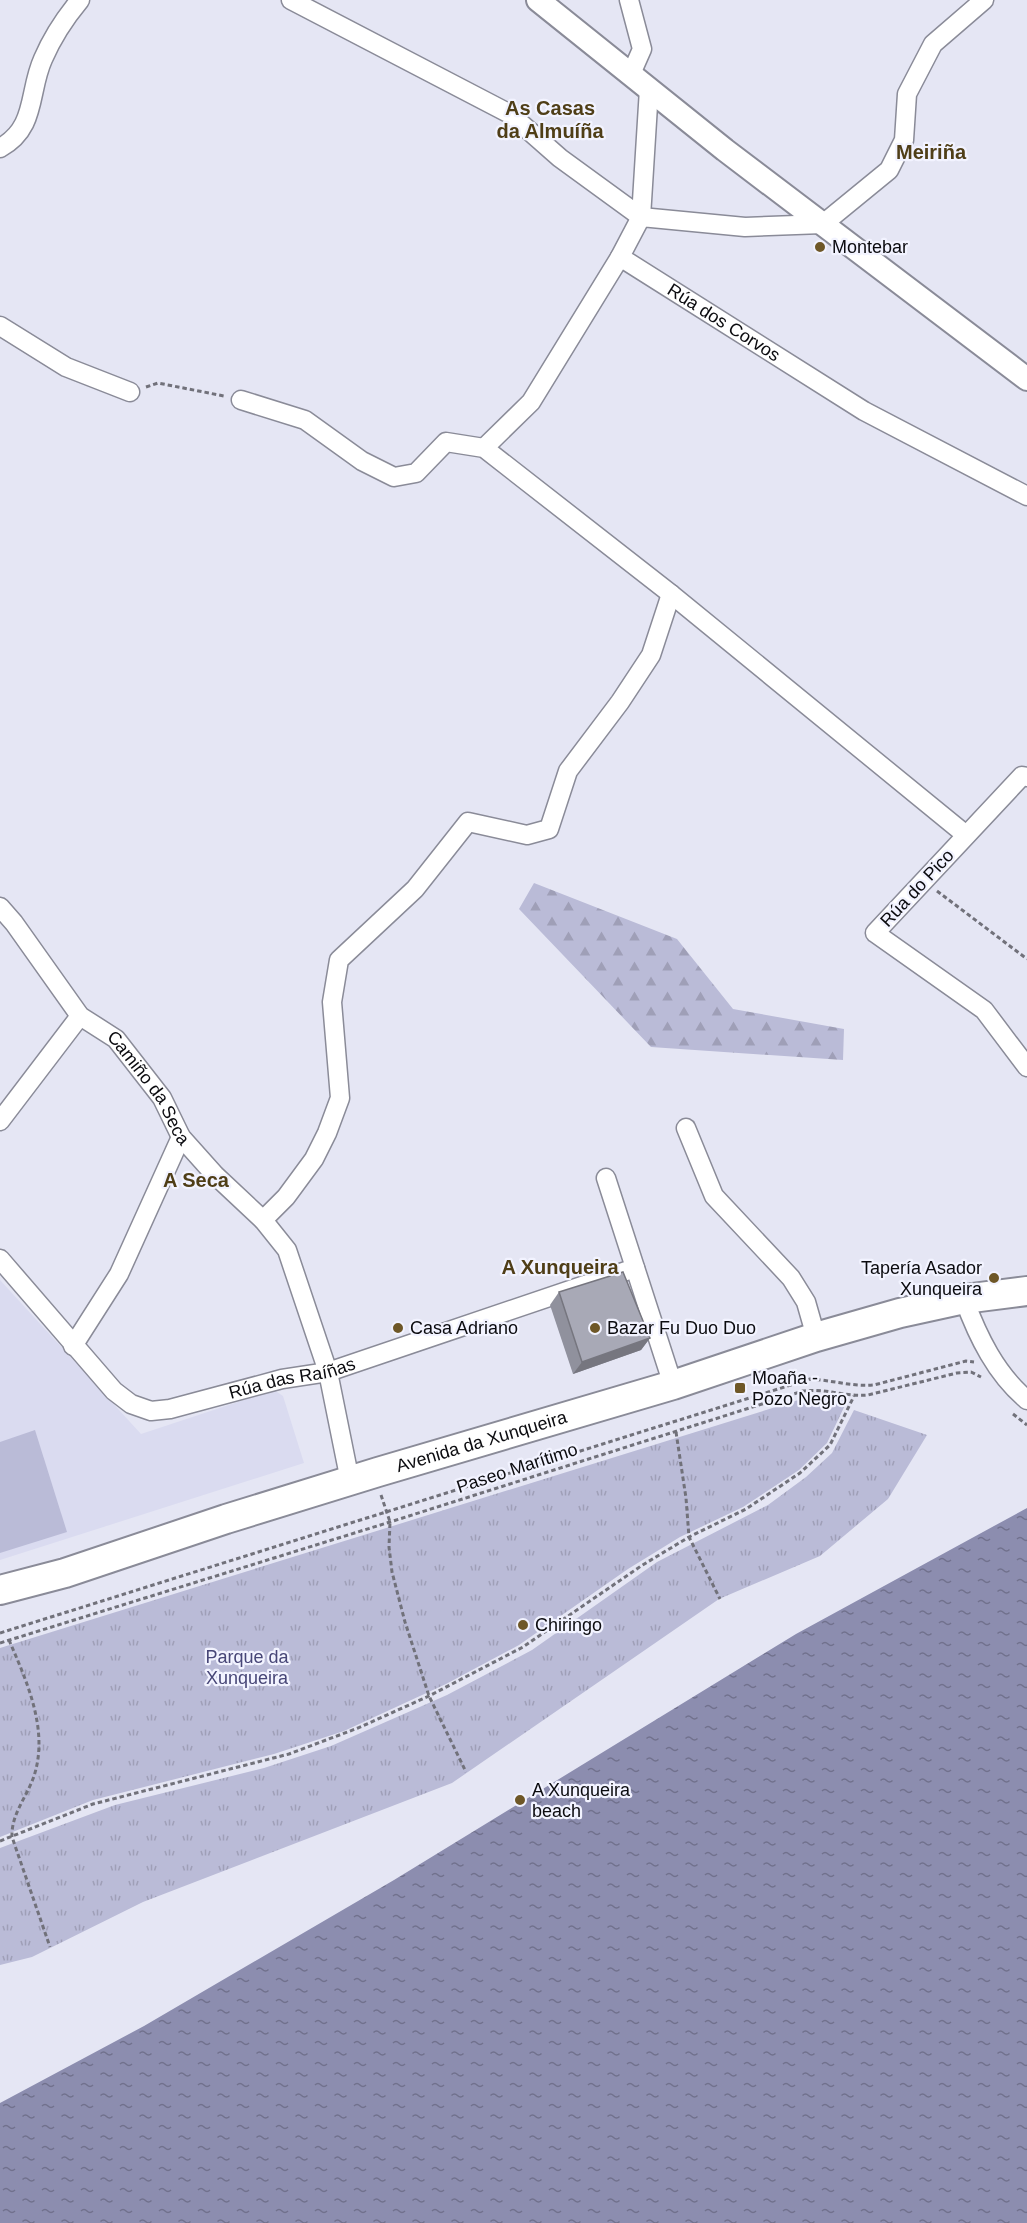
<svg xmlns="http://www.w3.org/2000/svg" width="1027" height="2223" font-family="Helvetica,sans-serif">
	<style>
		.built { fill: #dadbf0 }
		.grass { fill: url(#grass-tufts) }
		.forest { fill: url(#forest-firs) }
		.pitch { fill: #babbd7 }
		.water { fill: url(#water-ripples) }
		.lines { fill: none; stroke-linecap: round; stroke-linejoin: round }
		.minor-casing { stroke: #8a8b98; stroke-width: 21 }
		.tertiary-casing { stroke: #8a8b98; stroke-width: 26 }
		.primary-casing { stroke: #8a8b98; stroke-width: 32 }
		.path { stroke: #71717a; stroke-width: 3; stroke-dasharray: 4.5 3; stroke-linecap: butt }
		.minor { stroke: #fff; stroke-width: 18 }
		.tertiary { stroke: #fff; stroke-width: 22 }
		.primary { stroke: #fff; stroke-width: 28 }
		.wall { fill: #90919d }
		.shaded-wall { fill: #76767f }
		.building { fill: #a8a9b6; stroke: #76767f; stroke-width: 1.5 }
		.poi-dot { fill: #6e5727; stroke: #f2f3ff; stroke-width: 2 }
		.labels { text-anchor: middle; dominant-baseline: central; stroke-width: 4.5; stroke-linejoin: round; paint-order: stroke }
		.poi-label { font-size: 18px; fill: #0b0b0f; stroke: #f2f3ff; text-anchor: start }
		.street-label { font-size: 18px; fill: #0b0b0f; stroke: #f2f3ff }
		.park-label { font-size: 18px; fill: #474677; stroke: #f2f3ff }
		.neighbourhood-label { font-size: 20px; font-weight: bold; fill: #4f3e17; stroke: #f2f3ff }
	</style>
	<defs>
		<pattern id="grass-tufts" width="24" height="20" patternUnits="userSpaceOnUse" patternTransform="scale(1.5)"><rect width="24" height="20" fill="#babbd7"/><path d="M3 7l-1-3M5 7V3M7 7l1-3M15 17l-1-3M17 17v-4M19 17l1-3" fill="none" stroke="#9f9fb7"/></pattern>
		<pattern id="forest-firs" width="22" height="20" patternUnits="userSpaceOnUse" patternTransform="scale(1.5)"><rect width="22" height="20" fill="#babbd7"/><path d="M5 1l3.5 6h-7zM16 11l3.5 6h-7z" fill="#9f9fb7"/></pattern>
		<pattern id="water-ripples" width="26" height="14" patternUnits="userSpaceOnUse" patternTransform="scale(1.5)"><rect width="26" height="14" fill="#8c8daf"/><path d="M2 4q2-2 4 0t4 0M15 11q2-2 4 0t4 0" fill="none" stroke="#71718d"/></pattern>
	</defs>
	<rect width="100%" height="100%" fill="#e5e6f4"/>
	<!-- built -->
	<path class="built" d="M0 1280 141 1434 274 1390 283 1396 304 1463 0 1560Z"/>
	<!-- grass -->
	<g class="grass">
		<path d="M825 1395 847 1401 827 1443 799 1470 743 1507 680 1537 628 1569 519 1645 446 1684 344 1731 274 1754 93 1800 0 1837V1648L808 1397Z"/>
		<path d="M854 1410 927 1435 888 1499 820 1556 719 1599 452 1783 143 1902 32 1957 0 1965V1848L115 1805 264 1768 331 1746 447 1695 532 1650 657 1562 768 1505 806 1477 832 1453Z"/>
	</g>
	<!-- forest -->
	<path class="forest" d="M534 883 677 939 733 1009 844 1029 843 1060 651 1047 519 909Z"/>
	<!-- pitch -->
	<path class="pitch" d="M35 1430 67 1532 0 1553V1442Z"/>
	<!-- water -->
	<path class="water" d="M1027 1508V2223H0V2103L144 2026 394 1880 796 1634Z"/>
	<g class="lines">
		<defs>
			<g id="minor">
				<path d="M291 0 510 114 560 158 641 217"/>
				<path d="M629 0 642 49 631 74"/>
				<path id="s1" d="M984 0 933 44 907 94 904 140 889 170 823 224 745 227 641 217 620 257 864 411 1027 496"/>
				<path d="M0 148C37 128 28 92 43 59 52 38 65 18 80 0"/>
				<path d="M641 217 649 89"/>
				<path d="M0 326 66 367 130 392"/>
				<path d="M241 400 305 420 362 461 394 477 416 473 446 442 484 448 671 594 966 835"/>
				<path d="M484 448 531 402 620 257"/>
				<path d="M1027 777 1022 776 875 933 984 1010 1027 1067"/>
				<path id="s2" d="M0 907 14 923 80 1016 116 1039 162 1098 181 1137 215 1175 263 1220 287 1250 328 1372 350 1481"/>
				<path d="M0 1121 80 1016"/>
				<path d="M686 1128 714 1196 791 1278 806 1302 816 1337"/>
				<path d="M606 1178 673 1385"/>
				<path d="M263 1220 286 1197 314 1159 327 1133 340 1098 332 1002 339 960 415 889 468 822 527 835 549 829 568 771 620 702 651 655 671 594"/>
				<path id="s3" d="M0 1259 114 1391 131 1404 151 1411 170 1409 282 1379 328 1372 635 1268"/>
				<path d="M964 1299C978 1337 996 1374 1027 1400"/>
				<path d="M73 1346 119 1274 181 1137"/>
			</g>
			<path id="tertiary" d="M538 0 725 150 1027 379"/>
			<g id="primary">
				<path id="s4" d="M0 1590 65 1573 226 1519 378 1472 673 1385 816 1337 900 1313 964 1299 1027 1291"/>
			</g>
		</defs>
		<!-- minor casing -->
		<use href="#minor" class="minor-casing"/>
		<!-- tertiary casing -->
		<use href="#tertiary" class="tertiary-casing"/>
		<!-- primary casing -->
		<use href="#primary" class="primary-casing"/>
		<!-- path -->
		<g class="path">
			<path d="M146 387 158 383 224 396"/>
			<path d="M937 891 1027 959"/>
			<path d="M1013 1414 1027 1425"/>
			<path d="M676 1432 686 1498 689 1537 720 1599"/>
			<path d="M381 1495 390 1522 389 1547 392 1572 405 1622 429 1696 466 1772"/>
			<path d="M0 1633 810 1379C831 1380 853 1387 874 1385L966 1361 974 1362"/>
			<path d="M9 1640C27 1682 49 1730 34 1776 27 1797 11 1814 12 1837L50 1947"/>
			<path d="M0 1643 390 1522 803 1391C825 1388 846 1397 868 1395L957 1373 971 1372 981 1377"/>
			<path d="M0 1841 93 1804 289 1754 358 1728 429 1696 523 1647 641 1566 689 1537 746 1509 800 1473 830 1445 854 1396"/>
		</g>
		<!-- minor -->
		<use href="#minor" class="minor"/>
		<!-- tertiary -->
		<use href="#tertiary" class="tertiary"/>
		<!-- primary -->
		<use href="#primary" class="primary"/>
	</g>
	<!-- wall -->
	<path class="wall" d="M559 1292 650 1338 641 1350 573 1374 550 1305Z"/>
	<!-- shaded-wall -->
	<path class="shaded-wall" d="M650 1338 641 1350 573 1374 582 1362Z"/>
	<!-- building -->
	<path class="building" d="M623 1272 650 1338 582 1362 559 1292Z"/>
	<!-- markers -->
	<g class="poi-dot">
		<circle cx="820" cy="247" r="6"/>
		<circle cx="994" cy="1278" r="6"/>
		<circle cx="398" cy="1328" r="6"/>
		<circle cx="595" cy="1328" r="6"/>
		<rect x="734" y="1382" width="12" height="12" rx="3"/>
		<circle cx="523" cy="1625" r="6"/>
		<circle cx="520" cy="1800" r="6"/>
	</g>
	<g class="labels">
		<!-- poi labels -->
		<g class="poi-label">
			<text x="832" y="247">Montebar</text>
			<text x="982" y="1268" text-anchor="end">Tapería Asador<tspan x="982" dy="21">Xunqueira</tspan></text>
			<text x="410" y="1328">Casa Adriano</text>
			<text x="607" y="1328">Bazar Fu Duo Duo</text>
			<text x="752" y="1378">Moaña -<tspan x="752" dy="21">Pozo Negro</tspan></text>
			<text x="535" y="1625">Chiringo</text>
			<text x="532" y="1790">A Xunqueira<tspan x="532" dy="21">beach</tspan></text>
		</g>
		<!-- street labels -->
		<g class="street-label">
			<text stroke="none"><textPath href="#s1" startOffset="639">Rúa dos Corvos</textPath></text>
			<text transform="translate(917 888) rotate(-47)">Rúa do Pico</text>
			<text stroke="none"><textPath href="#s2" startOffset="237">Camiño da Seca</textPath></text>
			<text stroke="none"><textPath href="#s3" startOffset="362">Rúa das Raíñas</textPath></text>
			<text stroke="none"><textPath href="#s4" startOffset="504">Avenida da Xunqueira</textPath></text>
			<text transform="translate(517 1468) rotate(-18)">Paseo Marítimo</text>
		</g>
		<!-- park labels -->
		<g class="park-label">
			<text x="247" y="1657">Parque da<tspan x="247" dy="21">Xunqueira</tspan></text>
		</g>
		<!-- neighbourhood labels -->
		<g class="neighbourhood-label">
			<text x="550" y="108">As Casas<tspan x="550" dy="23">da Almuíña</tspan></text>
			<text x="931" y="152">Meiriña</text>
			<text x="196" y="1180">A Seca</text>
			<text x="560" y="1267">A Xunqueira</text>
		</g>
	</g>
</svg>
